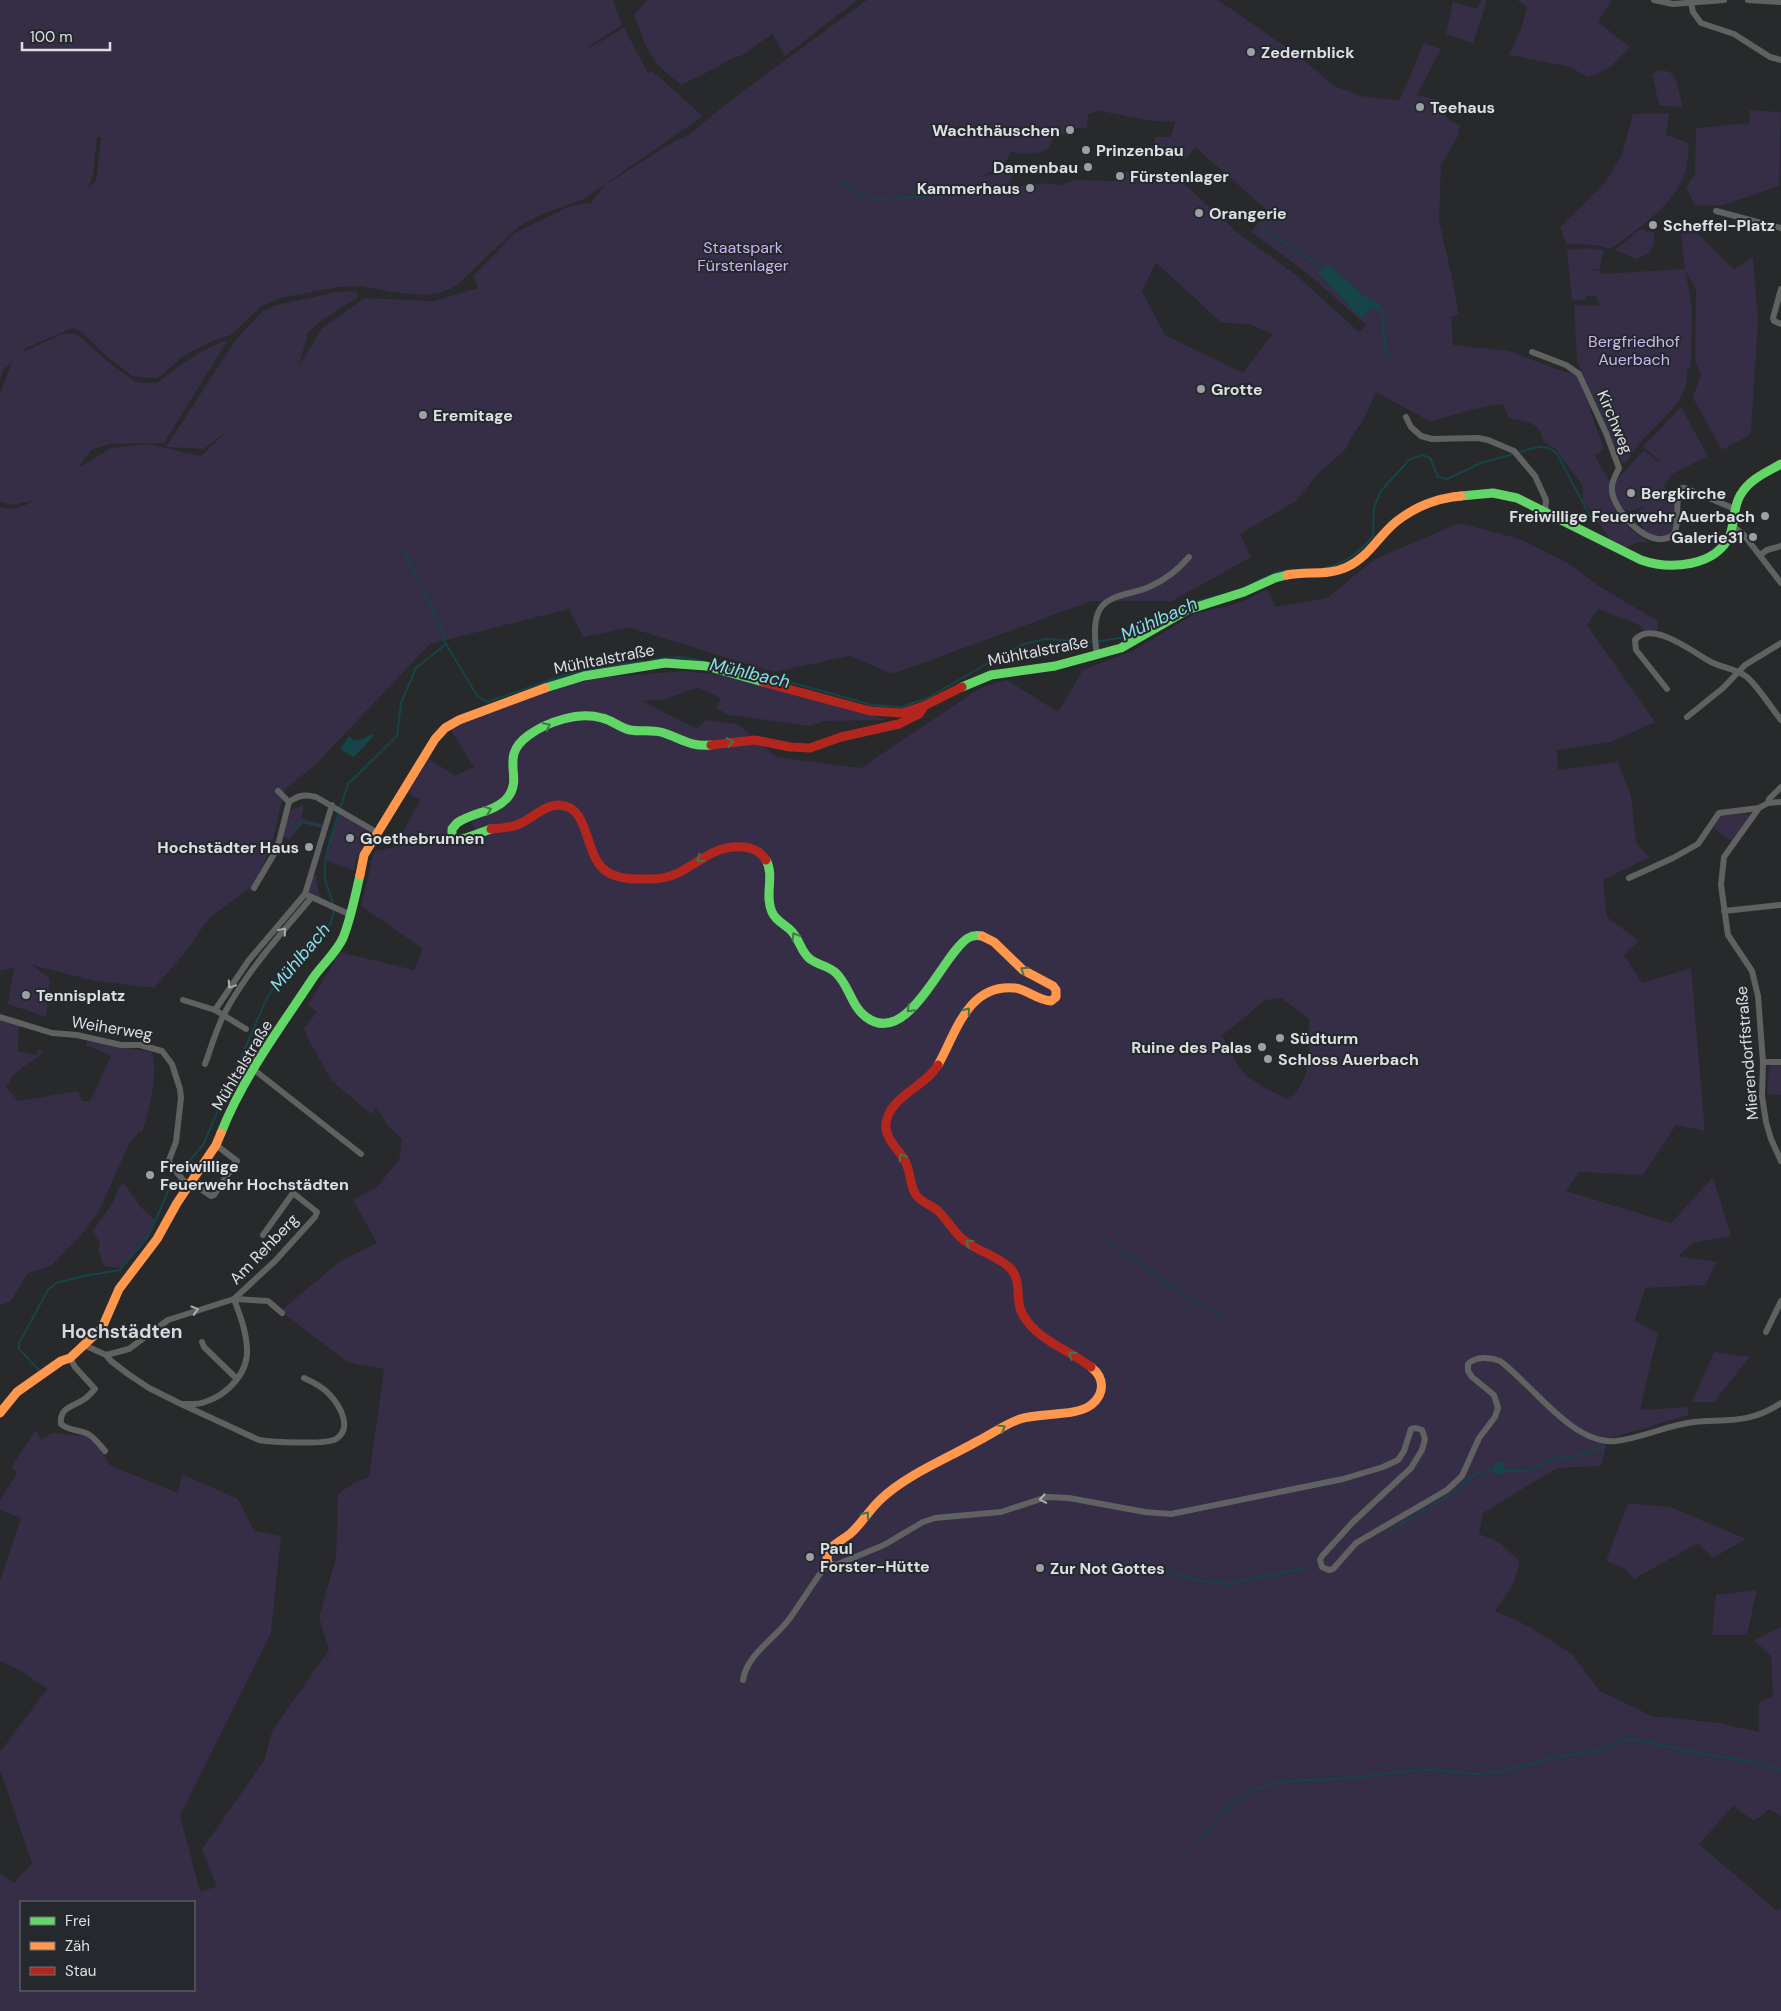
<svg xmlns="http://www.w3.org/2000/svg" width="1781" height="2011" font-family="'DM Sans',sans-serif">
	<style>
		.green { fill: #362d46; fill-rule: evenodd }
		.water { fill: #154449 }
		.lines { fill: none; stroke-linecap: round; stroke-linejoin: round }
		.stream { stroke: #154449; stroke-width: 2 }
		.street { stroke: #606161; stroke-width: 6 }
		.fast { stroke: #63d668; stroke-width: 9 }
		.slow { stroke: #ff974d; stroke-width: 9 }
		.jam { stroke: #b3261e; stroke-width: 9 }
		.oneway { stroke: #417748 }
		.oneway2 { stroke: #abadaf }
		.poi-dot { fill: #9da0a3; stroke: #25292d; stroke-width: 2 }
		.labels { text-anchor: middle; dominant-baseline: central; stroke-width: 4; stroke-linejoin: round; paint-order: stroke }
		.poi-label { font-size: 16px; font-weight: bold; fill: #dde0e3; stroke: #25292d; text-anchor: start }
		.park-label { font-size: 16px; fill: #c9b5ef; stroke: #25292d }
		.street-label { font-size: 16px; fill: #dde0e3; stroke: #25292d }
		.water-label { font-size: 18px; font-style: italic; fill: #88dee6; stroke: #25292d }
		.quarter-label { font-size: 19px; font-weight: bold; fill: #d5dae0; stroke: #25292d }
	</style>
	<rect width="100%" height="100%" fill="#27292b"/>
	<!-- green -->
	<g class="green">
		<path d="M0 0H613L622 25 588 47 589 48 624 28 648 73 652 71 703 116 584 199 540 215 517 228 456 286 440 293 424 295 390 292 361 286 339 287 280 298 260 307 231 335 212 341 185 355 158 378H147L132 376 104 354 80 331 72 328 26 348 21 353 62 334H77L107 361 136 382 157 383C180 366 201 348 228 340L164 443 110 444 91 450 78 468 111 448 147 444 201 456 227 431 204 449 166 447 237 338 263 311 277 305 336 292 356 291 358 297 319 322 308 333 299 366 322 328 365 298 434 301 478 288 473 276 515 233 570 206 591 203 605 185 675 141 689 135 727 103 867 0H1218L1299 56 1334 86 1361 96 1394 100 1400 99 1424 43 1441 49 1417 95 1443 101 1447 118 1460 126 1458 136 1441 165 1439 220 1451 273 1459 314 1443 319 1451 317 1453 345 1509 351 1565 372 1576 373 1592 408 1590 410 1604 449 1595 456 1610 482 1613 501 1617 512 1631 530 1649 542H1638L1625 548 1614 545 1583 501V486L1555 449 1543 442C1540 420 1528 423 1509 418L1503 404 1469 410 1431 422 1376 392 1363 421 1353 434 1345 450 1318 474 1296 501 1240 534 1251 557 1172 601H1091L893 674 849 656 774 672 630 628 583 637 569 609 430 644 315 765 285 789 271 847 254 885 209 918 185 953 154 988 95 981 32 965 50 979 46 1017 8 1004 14 968 0 971V507C12 511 24 507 34 500L14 505 0 502V393L12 362 4 369 0 380ZM1100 111 1152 121 1175 122 1171 137H1155L1154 148 1164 157 1187 158 1195 147 1268 211 1251 232 1307 273 1366 325 1359 332 1296 275 1238 233 1188 187 1173 176 1155 173 1115 171V181L1075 180 1060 185 1047 183 1009 188V182L1012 180 1010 172 983 176C995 169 1005 167 1011 152 1022 154 1045 157 1051 144 1053 140 1053 133 1054 129L1056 128 1060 134 1066 135 1067 128H1087L1088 114ZM97 137H101L96 181 88 188 93 175ZM1156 263 1222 323 1250 324 1272 334 1243 373 1165 335 1142 291Z"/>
		<path d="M647 0H857L785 56 772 34 741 56 732 58 716 68 681 85 658 65 647 49 634 15Z"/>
		<path d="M1481 0H1487L1473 43 1446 34 1453 2 1478 9Z"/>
		<path d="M1517 0H1612L1598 22 1630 47 1610 67 1590 77H1587L1570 67 1509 55 1521 29 1527 7Z"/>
		<path d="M1660 70 1670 72 1676 79 1683 108 1659 105 1652 74Z"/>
		<path d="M1750 110 1781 112 1779 186 1724 205 1695 206 1686 187 1695 174 1696 128 1749 123Z"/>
		<path d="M1669 113 1666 135 1689 143C1688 154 1688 169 1683 178 1669 209 1637 230 1610 249L1598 245 1566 244 1560 227 1605 183 1622 154 1633 114Z"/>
		<path d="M1641 229 1654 233C1655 248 1651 254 1636 259L1615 250Z"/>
		<path d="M1697 233 1734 269 1753 257 1758 321 1751 432 1748 436 1722 450 1693 398 1701 374 1695 361 1696 289 1685 270 1692 307 1691 368 1687 369C1691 400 1659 421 1641 442 1635 449 1630 456 1625 464L1622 462 1577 361 1574 305 1599 306V301L1597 300V296H1586V300L1573 301 1572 299 1567 250 1584 248 1604 250 1600 269 1583 270H1600V274L1685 269 1681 234Z"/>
		<path d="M1681 407 1708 456 1672 474 1664 486 1671 502 1675 504C1674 533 1677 543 1644 533L1638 512 1647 505C1622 519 1615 506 1615 482L1644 450 1658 462 1657 463 1660 461 1643 447Z"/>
		<path d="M1459 523 1520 539 1566 562 1602 588 1658 621 1657 630 1644 631 1639 625 1598 609 1587 625 1655 722 1610 742 1557 750 1558 770 1618 762 1631 796 1636 842 1649 857 1603 880 1607 917 1639 941 1624 955 1642 983 1691 968 1705 1131 1676 1125 1643 1175 1579 1172 1566 1191 1671 1223 1713 1177 1731 1236 1693 1243 1678 1256 1717 1262 1705 1285 1645 1288 1635 1321 1658 1333 1640 1410 1689 1407 1688 1415 1608 1439 1601 1466 1557 1468 1483 1513 1479 1534 1499 1542 1520 1562 1513 1584 1495 1611 1528 1626 1572 1654 1600 1691 1652 1716 1719 1723 1759 1732V1702L1773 1696 1771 1656 1754 1640 1781 1627V1817L1770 1809 1754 1821 1733 1806 1699 1844 1776 1910 1781 1908V2011H0V1873L14 1883 32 1863 0 1770V1752L47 1689 23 1672 0 1661V1581L21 1518 0 1510V1500L17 1473 11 1467 36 1430 41 1440 52 1433 88 1436 98 1444 110 1465 178 1493 182 1474 238 1499 254 1531 281 1536 271 1633 180 1816 200 1891 217 1887 202 1849 264 1761 272 1731 329 1650 319 1617 336 1558 338 1494 355 1482 369 1477 384 1369 355 1364 346 1361 283 1313V1309L339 1262 377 1243 353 1200 377 1187 399 1160 402 1139 388 1126 377 1108 371 1114 332 1081 309 1041 304 1028 317 1012 308 1005 340 952 414 970 423 949 361 906 374 851 395 847 420 800 408 793 428 758 455 776 474 767 450 729 533 693 598 678 684 671 722 675 888 720 824 721 810 726 729 715 716 708 721 698 697 688 663 700 642 701 697 729 705 720 737 724 777 757 861 768 980 688 1007 680 1058 712 1083 670 1132 651 1195 614 1239 603 1267 589 1276 607 1327 598 1375 559ZM468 814 478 836 457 843 453 823ZM1281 998 1309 1019C1308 1046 1314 1085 1286 1099 1271 1090 1250 1082 1240 1068 1233 1059 1228 1046 1222 1036L1265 1000ZM21 1902H194V1990H21Z"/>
		<path d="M304 805 301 818 322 824 324 829 303 823 290 839 283 837 285 825 291 810Z"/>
		<path d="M339 813 371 831 356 860 354 871 324 859Z"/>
		<path d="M1745 813 1750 816 1732 841 1713 828 1721 816Z"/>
		<path d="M313 874 317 876 316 880 321 899 308 892Z"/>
		<path d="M0 1019 19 1025 18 1051 36 1055 38 1049 44 1052 14 1074 6 1087 18 1101 78 1091 82 1101H90L111 1056 86 1045 87 1041 152 1052C158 1076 150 1110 142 1132H139L129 1144 100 1209 83 1233 50 1267 28 1273 10 1302 0 1305Z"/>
		<path d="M1772 1065H1781V1095L1767 1094 1769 1068Z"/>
		<path d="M125 1184C134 1198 141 1210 155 1219 150 1231 143 1244 133 1253 128 1258 124 1261 120 1268L104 1266 98 1250 100 1242 92 1232 112 1204 120 1185Z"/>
		<path d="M1714 1352 1741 1356H1750L1714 1402H1692Z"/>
		<path d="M1628 1503 1670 1507 1746 1539 1713 1558 1698 1543 1634 1579 1626 1569 1606 1561Z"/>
		<path d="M1757 1590 1747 1635H1712L1716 1595Z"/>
	</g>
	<!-- water -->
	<g class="water">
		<path d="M1324 265 1331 267 1369 300 1376 301 1381 306V308L1378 310 1371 308 1361 318 1324 279 1319 273Z"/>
		<path d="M372 734 373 737 354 757 340 749 349 736 354 740H360Z"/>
		<path d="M1504 1461 1505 1473 1496 1475 1492 1472 1495 1463Z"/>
	</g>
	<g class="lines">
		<!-- stream -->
		<g class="stream">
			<path d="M843 183 864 195"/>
			<path d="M869 197 889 200"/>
			<path d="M894 199 955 193 962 188"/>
			<path d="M1263 228 1322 268"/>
			<path d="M1381 308C1387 326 1380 338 1388 356"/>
			<path d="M1518 453C1532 448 1546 442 1557 454L1591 518"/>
			<path d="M402 548 420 583"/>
			<path d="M1324 568C1346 564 1359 552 1373 536L1374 507 1381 491 1409 460 1422 455 1430 458 1438 477 1447 479 1481 463 1513 454"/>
			<path d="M1254 583 1277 572 1292 570"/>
			<path d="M422 588 435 613 446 644"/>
			<path d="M650 660 680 657 702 661"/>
			<path d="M716 664 761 674 872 705 901 707 928 698 1007 652 1024 644 1045 639 1093 642 1127 637 1158 618 1192 603 1217 596"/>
			<path d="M340 809 348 784 397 736 401 703 416 668 446 644 478 697 487 702 568 674 643 661"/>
			<path d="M291 822 296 828 302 822 323 826"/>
			<path d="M333 905C332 897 327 888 325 879 322 860 333 831 339 813"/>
			<path d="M180 1172 203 1145 267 998 277 982 331 923 334 910"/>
			<path d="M1106 1240 1192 1300 1226 1319"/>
			<path d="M40 1371 19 1349V1343L48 1290 56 1283 84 1276 120 1270C127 1259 136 1252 143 1243 155 1226 161 1207 169 1189"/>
			<path d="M1505 1471H1527L1555 1458 1583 1455 1603 1447"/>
			<path d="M1395 1528 1452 1494 1475 1474 1492 1470"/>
			<path d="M1099 1563 1155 1568 1196 1580 1229 1584 1309 1567"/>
			<path d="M1198 1842C1210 1827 1230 1803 1246 1794 1273 1779 1306 1780 1335 1779 1367 1778 1398 1770 1430 1770 1446 1770 1462 1774 1479 1774 1503 1774 1538 1760 1564 1756 1577 1753 1610 1751 1618 1741L1631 1739 1709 1755 1748 1761 1781 1770"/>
		</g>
		<!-- street -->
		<g class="street">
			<path d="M1654 0 1673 4 1724 0"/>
			<path d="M1748 0 1781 2"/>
			<path d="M1691 3 1693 12 1701 23 1734 34 1770 57 1781 60"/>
			<path d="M1716 211 1781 228"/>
			<path d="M1781 289 1773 318 1774 321 1781 324"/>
			<path d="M1532 352 1566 365 1579 374 1606 433 1619 468C1616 475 1611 481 1612 490 1613 511 1652 554 1674 534 1681 520 1673 502 1682 488H1685L1735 509"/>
			<path d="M1406 417 1411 427 1421 436 1432 439 1478 438 1488 440 1514 451 1535 476 1546 500 1545 512"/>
			<path d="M1733 526 1744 535 1781 583"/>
			<path d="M1760 555 1767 550 1781 546"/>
			<path d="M1097 655C1095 643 1093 621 1100 609 1109 594 1134 594 1149 587 1165 580 1178 570 1189 557"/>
			<path d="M1667 689 1636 650 1635 640C1652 619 1694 653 1711 662 1723 668 1737 669 1747 677 1760 689 1770 706 1781 720"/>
			<path d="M1687 717 1723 688 1745 665 1781 643"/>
			<path d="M278 791 289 802C299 795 305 794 316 797L378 833"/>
			<path d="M1768 803 1769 799 1781 787"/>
			<path d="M332 805 305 894 351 915"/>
			<path d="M1759 808 1724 857 1721 885 1728 935 1752 971 1758 996 1763 1062 1762 1096 1766 1122 1771 1139 1781 1161"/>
			<path d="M1629 878 1673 858 1698 844 1719 813 1759 808 1768 803 1781 802"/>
			<path d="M254 888 277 849 289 802"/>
			<path d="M1724 911 1781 905"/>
			<path d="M183 1000 215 1010 246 1029"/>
			<path d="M215 1010 249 960 305 894"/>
			<path d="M0 1017 52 1033 77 1035 121 1045H140L162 1051 172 1064 180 1089 181 1098 176 1142 169 1160 170 1164 183 1180 190 1186"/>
			<path d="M1763 1062H1781"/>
			<path d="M205 1064C211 1048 216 1030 224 1014 247 971 280 935 311 898"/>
			<path d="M253 1069 361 1154"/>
			<path d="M192 1183 211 1196 214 1195 237 1161 216 1145"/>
			<path d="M234 1299 275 1261 315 1217 317 1212 293 1193 263 1235"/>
			<path d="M1766 1332 1781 1301"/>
			<path d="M202 1342 204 1347 237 1379"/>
			<path d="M84 1345 106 1355 111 1361 128 1374 149 1388 181 1404 259 1440C271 1442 326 1445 336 1439 353 1428 340 1406 330 1395 324 1388 313 1382 304 1378"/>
			<path d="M106 1355 129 1349 168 1320 234 1299 268 1301 282 1313"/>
			<path d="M70 1358 75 1367 95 1389C92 1392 88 1397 83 1400 72 1407 59 1408 61 1424 69 1431 78 1429 88 1434 95 1438 100 1445 105 1451"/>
			<path d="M182 1404C189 1404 198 1405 205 1402 227 1395 249 1373 247 1348 246 1331 240 1315 234 1299"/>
			<path d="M743 1680C747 1654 775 1639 790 1618 803 1600 814 1581 828 1563L836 1565 884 1545 923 1522 935 1518 1001 1512 1047 1497 1069 1498 1145 1512 1171 1514 1343 1479 1383 1467 1398 1460 1404 1451 1411 1429 1416 1428 1422 1430 1425 1439 1422 1450 1411 1468 1353 1522 1322 1556 1320 1560 1322 1567 1329 1570 1333 1569 1356 1543 1447 1490 1462 1476 1479 1438 1495 1417 1498 1408 1494 1395 1472 1377 1468 1371V1364C1476 1356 1490 1357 1500 1361 1532 1384 1572 1445 1616 1441 1643 1438 1667 1425 1694 1422 1729 1419 1750 1424 1781 1403"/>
		</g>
		<!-- fast -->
		<g class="fast">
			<path d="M1461 496 1493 493 1517 498 1641 560C1670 570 1716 567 1730 535 1735 521 1733 506 1741 494 1750 479 1767 472 1781 464"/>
			<path d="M962 687 991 675 1055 666 1121 648 1187 610 1244 592 1275 578 1287 575"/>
			<path d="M545 688 584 676 665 663 706 666 763 682"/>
			<path d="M491 829 466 838 455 839 452 836V829L457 823C473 812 496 812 508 797 524 776 498 757 529 735 547 722 579 711 602 718 612 720 620 728 630 730 641 732 653 729 664 733 682 739 690 747 711 745"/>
			<path d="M766 860C775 876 764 895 772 912 776 922 787 925 793 933 800 941 801 952 810 959 818 965 829 966 836 973 849 985 851 1006 866 1017 908 1049 943 953 968 938 973 935 977 935 982 936"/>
			<path d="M221 1133C243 1077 280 1028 313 978 322 965 336 953 343 938 351 918 355 896 360 875"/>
		</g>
		<!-- slow -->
		<g class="slow">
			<path d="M1287 575C1307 571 1328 576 1347 567 1369 557 1379 535 1397 521 1415 507 1438 498 1461 496"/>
			<path d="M360 875 364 855 435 739 445 728 459 720 545 688"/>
			<path d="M938 1065C956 1033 968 983 1015 988 1028 990 1037 1000 1051 1001L1056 997V990L1053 986 1023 970 994 942 982 936"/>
			<path d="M0 1413 17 1392 61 1361 70 1358 102 1328 119 1289 157 1239 177 1203 216 1145 221 1133"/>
			<path d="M828 1563C823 1547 841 1542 851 1533 862 1523 870 1509 881 1499 906 1475 946 1459 976 1442 990 1435 1005 1424 1020 1419 1041 1412 1075 1417 1091 1405 1105 1394 1105 1378 1091 1367"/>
		</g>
		<!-- jam -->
		<g class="jam">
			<path d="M763 682 870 711 902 713 924 706 962 687"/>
			<path d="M711 745 755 740 790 747 810 748 841 737 899 724 919 714 924 706"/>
			<path d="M491 829C501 828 512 828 521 823 533 818 544 805 559 805 593 806 582 862 611 874 624 880 638 879 652 879 661 879 669 877 678 873 700 862 716 844 744 847 753 848 761 852 766 860"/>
			<path d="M938 1065C925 1087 890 1096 886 1123 884 1137 897 1148 904 1159 911 1170 909 1184 916 1195 921 1202 931 1205 937 1210 948 1220 954 1233 965 1241 979 1252 998 1256 1010 1268 1023 1281 1014 1301 1023 1315 1037 1340 1069 1350 1091 1367"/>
		</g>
	</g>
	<!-- one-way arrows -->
	<defs><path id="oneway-chevron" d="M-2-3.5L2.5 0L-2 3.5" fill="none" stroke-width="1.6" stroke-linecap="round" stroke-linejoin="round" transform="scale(1.25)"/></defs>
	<g class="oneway">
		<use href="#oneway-chevron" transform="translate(547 726) rotate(-26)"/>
		<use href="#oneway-chevron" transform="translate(730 742) rotate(-10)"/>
		<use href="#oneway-chevron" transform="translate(488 810) rotate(-22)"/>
		<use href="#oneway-chevron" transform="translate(700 859) rotate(145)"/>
		<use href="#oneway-chevron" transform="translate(795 936) rotate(-121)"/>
		<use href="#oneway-chevron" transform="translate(1024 970) rotate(-146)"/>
		<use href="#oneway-chevron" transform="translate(910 1009) rotate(135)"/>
		<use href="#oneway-chevron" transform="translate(967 1011) rotate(-51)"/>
		<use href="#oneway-chevron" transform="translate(902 1157) rotate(-122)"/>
		<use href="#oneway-chevron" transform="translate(969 1243) rotate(-147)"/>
		<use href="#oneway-chevron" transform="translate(1072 1355) rotate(-146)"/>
		<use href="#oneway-chevron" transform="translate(1002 1428) rotate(-29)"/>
		<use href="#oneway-chevron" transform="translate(866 1515) rotate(-52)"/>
	</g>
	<g class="oneway2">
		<use href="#oneway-chevron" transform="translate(283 931) rotate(-50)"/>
		<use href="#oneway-chevron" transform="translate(231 985) rotate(124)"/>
		<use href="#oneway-chevron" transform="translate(195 1310) rotate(-16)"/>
		<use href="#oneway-chevron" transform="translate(1043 1499) rotate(170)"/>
	</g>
	<!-- markers -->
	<g class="poi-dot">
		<circle cx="1251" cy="52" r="5"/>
		<circle cx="1420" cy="107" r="5"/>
		<circle cx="1070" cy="130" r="5"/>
		<circle cx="1086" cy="150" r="5"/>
		<circle cx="1088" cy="167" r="5"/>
		<circle cx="1120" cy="176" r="5"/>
		<circle cx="1030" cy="188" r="5"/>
		<circle cx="1199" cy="213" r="5"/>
		<circle cx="1653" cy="225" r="5"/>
		<circle cx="1201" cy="389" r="5"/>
		<circle cx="423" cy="415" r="5"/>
		<circle cx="1631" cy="493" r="5"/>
		<circle cx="1765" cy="516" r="5"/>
		<circle cx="1753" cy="537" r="5"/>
		<circle cx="350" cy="838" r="5"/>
		<circle cx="309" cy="847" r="5"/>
		<circle cx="26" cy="995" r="5"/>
		<circle cx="1280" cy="1038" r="5"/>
		<circle cx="1262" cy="1047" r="5"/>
		<circle cx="1268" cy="1059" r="5"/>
		<circle cx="150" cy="1175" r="5"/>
		<circle cx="810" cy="1557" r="5"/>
		<circle cx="1040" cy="1568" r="5"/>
	</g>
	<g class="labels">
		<!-- poi labels -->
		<g class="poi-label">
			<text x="1261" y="52">Zedernblick</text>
			<text x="1430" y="107">Teehaus</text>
			<text x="1060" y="130" text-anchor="end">Wachthäuschen</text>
			<text x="1096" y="150">Prinzenbau</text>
			<text x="1078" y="167" text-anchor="end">Damenbau</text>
			<text x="1130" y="176">Fürstenlager</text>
			<text x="1020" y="188" text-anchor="end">Kammerhaus</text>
			<text x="1209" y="213">Orangerie</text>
			<text x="1663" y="225">Scheffel-Platz</text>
			<text x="1211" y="389">Grotte</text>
			<text x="433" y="415">Eremitage</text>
			<text x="1641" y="493">Bergkirche</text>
			<text x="1755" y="516" text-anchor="end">Freiwillige Feuerwehr Auerbach</text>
			<text x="1743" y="537" text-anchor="end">Galerie31</text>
			<text x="360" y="838">Goethebrunnen</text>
			<text x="299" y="847" text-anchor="end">Hochstädter Haus</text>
			<text x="36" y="995">Tennisplatz</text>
			<text x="1290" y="1038">Südturm</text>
			<text x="1252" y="1047" text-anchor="end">Ruine des Palas</text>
			<text x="1278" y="1059">Schloss Auerbach</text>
			<text x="160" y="1166">Freiwillige<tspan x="160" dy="18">Feuerwehr Hochstädten</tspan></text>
			<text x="820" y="1548">Paul<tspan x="820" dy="18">Forster-Hütte</tspan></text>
			<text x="1050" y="1568">Zur Not Gottes</text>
		</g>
		<!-- park labels -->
		<g class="park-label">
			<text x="743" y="247">Staatspark<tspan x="743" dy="18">Fürstenlager</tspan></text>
			<text x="1634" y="341">Bergfriedhof<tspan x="1634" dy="18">Auerbach</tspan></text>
		</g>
		<!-- street labels -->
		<g class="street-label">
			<text transform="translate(1615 422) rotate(67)">Kirchweg</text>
			<text transform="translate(1038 651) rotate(-11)">Mühltalstraße</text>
			<text transform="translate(604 659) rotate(-11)">Mühltalstraße</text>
			<text transform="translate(112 1028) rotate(9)">Weiherweg</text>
			<text transform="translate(1747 1053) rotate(-95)">Mierendorffstraße</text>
			<text transform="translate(242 1065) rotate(-59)">Mühltalstraße</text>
			<text transform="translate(264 1249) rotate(-46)">Am Rehberg</text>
		</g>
		<!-- water labels -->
		<g class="water-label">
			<text transform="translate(1159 619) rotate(-24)">Mühlbach</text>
			<text transform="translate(750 673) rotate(13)">Mühlbach</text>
			<text transform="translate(300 957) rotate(-50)">Mühlbach</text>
		</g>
		<!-- quarter labels -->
		<g class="quarter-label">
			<text x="122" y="1331">Hochstädten</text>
		</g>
	</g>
	<!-- legend -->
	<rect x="20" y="1901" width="175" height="90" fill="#25292d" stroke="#6f7276"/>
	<rect x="30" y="1917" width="25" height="8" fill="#63d668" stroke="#6f7276"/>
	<text x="65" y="1926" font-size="15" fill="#dde0e3">Frei</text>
	<rect x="30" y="1942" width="25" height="8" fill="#ff974d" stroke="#6f7276"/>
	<text x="65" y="1951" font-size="15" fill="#dde0e3">Zäh</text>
	<rect x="30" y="1967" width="25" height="8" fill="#b3261e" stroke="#6f7276"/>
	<text x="65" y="1976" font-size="15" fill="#dde0e3">Stau</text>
	<!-- scale -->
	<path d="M22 42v8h88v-8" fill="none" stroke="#dde0e3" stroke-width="2.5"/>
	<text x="30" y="42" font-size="15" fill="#dde0e3" stroke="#25292d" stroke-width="4" paint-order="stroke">100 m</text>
</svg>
